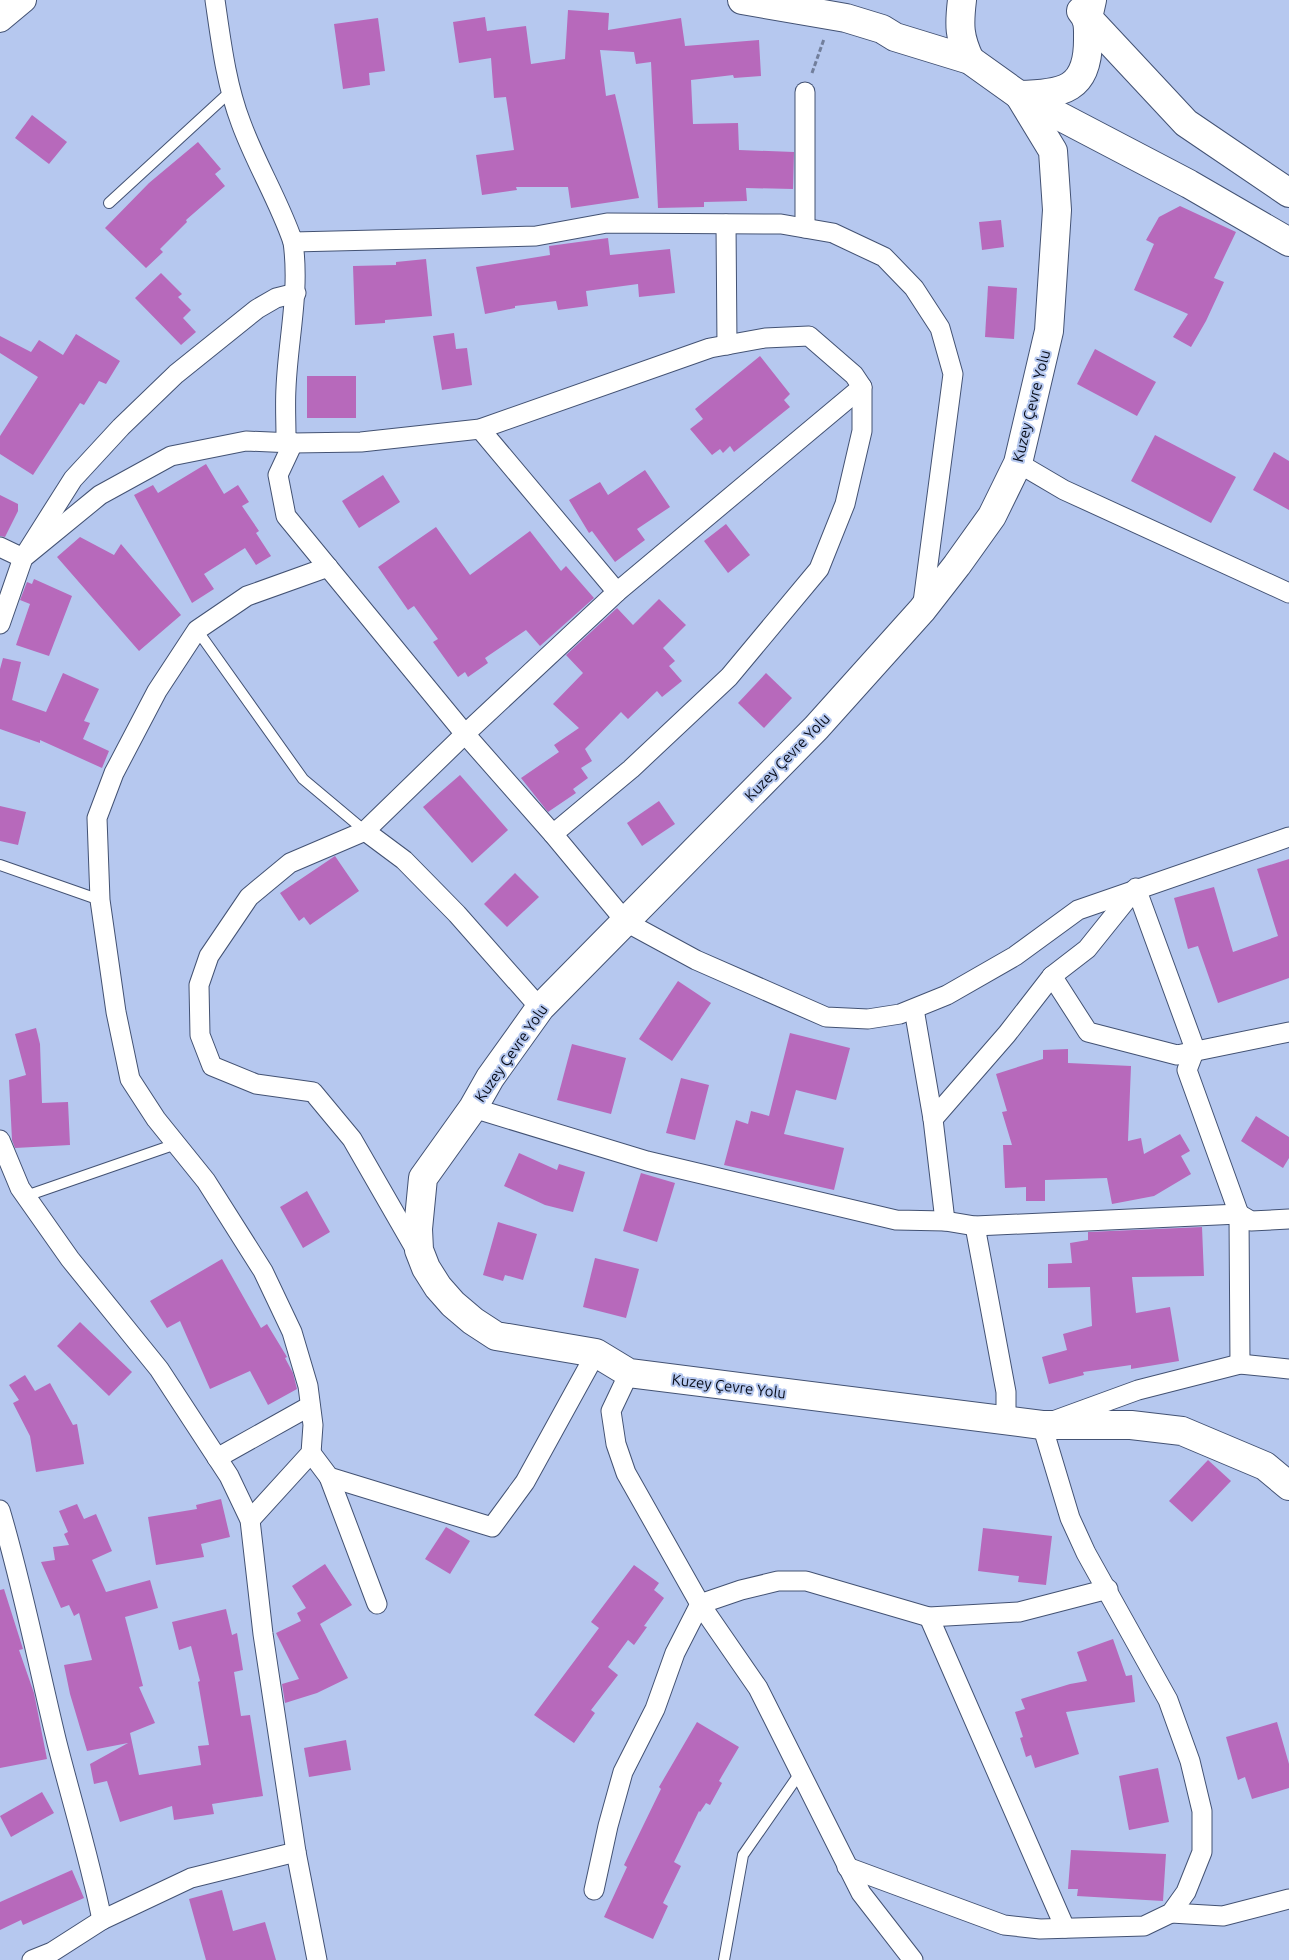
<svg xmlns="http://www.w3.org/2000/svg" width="1289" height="1960" font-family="Ubuntu,sans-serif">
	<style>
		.building { fill: #b769bb }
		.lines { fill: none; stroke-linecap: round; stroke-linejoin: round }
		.service-casing { stroke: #435273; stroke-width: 12 }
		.minor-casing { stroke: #435273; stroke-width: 21 }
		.tertiary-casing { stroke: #435273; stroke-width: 26 }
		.secondary-casing { stroke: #435273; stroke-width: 30 }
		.primary-casing { stroke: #435273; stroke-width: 30 }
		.path { stroke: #727f9c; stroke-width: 3; stroke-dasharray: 5 2.5; stroke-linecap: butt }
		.service { stroke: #fff; stroke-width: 10 }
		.minor { stroke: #fff; stroke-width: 19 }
		.tertiary { stroke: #fff; stroke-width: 24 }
		.secondary { stroke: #fff; stroke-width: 28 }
		.primary { stroke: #fff; stroke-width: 28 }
		.labels { text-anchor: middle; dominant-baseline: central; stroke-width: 4; stroke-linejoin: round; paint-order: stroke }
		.street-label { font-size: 15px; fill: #060b18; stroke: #b6c8ef }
	</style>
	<rect width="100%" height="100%" fill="#b6c8ef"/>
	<!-- building -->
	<g class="building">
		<path d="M568 10 609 13 608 30 681 18 685 46 759 40 761 76 734 78 733 75 691 80 693 124 738 123 739 150 794 152 793 189 746 188 747 201 704 202V207L658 208 651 62 636 64 634 52 600 50 606 96 615 94 639 198 571 208 568 187H516L517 190 482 195 476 155 514 150 506 97 494 98 491 58 459 63 453 22 485 17 487 31 526 26 531 64 565 59Z"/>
		<path d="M378 18 385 71 369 73 370 85 343 89 334 24Z"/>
		<path d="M32 115 67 142 49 164 15 138Z"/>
		<path d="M198 142 221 169 215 174 225 186 186 220 187 222 160 249 163 252 146 268 105 228 149 183Z"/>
		<path d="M1180 206 1236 232 1214 278 1224 282 1206 321 1191 347 1173 337 1188 314 1134 290 1154 244 1146 240 1159 217Z"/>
		<path d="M1001 220 1004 247 982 250 979 222Z"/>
		<path d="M608 238 610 255 670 249 675 293 639 297 638 284 586 291 588 306 558 310 556 301 515 306V308L485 314 476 267 550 255 549 246Z"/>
		<path d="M426 259 432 316 385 320V323L355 325 353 266 396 265V262Z"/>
		<path d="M161 273 182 294 178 297 191 310 183 318 196 332 181 345 135 298Z"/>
		<path d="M988 286 1017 288 1014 339 985 337Z"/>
		<path d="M454 333 456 349 467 348 472 385 442 390 433 336Z"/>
		<path d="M76 334 120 361 106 384 99 381 84 405 80 403 33 475 0 454V436L38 377 0 353V336L31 352 39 340 63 355Z"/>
		<path d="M1095 349 1156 382 1137 416 1077 384Z"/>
		<path d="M760 356 790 394 784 400 790 407 734 452 730 446 723 453 720 449 712 455 690 429 703 419 695 409Z"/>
		<rect x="307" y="376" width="49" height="42"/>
		<path d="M1155 435 1236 477 1211 523 1131 481Z"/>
		<path d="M1274 452 1289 461V510L1253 490Z"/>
		<path d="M206 464 224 494 238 485 249 502 242 506 259 531 256 533 271 556 256 565 245 548 204 574 214 589 192 603 134 495 153 485 158 493Z"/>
		<path d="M645 470 670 507 637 529 645 540 615 562 592 531 589 533 569 500 600 482 608 495Z"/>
		<path d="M383 475 400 502 359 528 342 501Z"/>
		<path d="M0 495 18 504V511L5 537 0 536Z"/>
		<path d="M726 524 750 555 728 573 704 541Z"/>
		<path d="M436 527 470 575 530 531 561 571 566 566 594 598 540 646 526 630 485 658 488 663 468 677 465 672 458 677 433 642 438 639 414 606 408 610 378 567Z"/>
		<path d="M80 537 114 555 121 544 181 615 139 651 57 557Z"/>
		<path d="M34 579 72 596 49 656 16 645 30 604 20 600 27 582 32 584Z"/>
		<path d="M659 599 686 625 663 648 675 661 669 666 682 681 662 697 657 691 628 719 621 712 585 749 592 761 581 768 588 778 573 789 576 793 548 812 521 778 559 752 554 745 579 728 553 704 583 673 566 655 617 608 633 625Z"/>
		<path d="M3 658 21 662 12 700 46 712 63 673 99 689 84 721 90 723 83 739 109 751 102 768 40 740V743L0 729V669Z"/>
		<path d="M766 673 792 698 764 728 738 703Z"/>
		<path d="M460 775 508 830 472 863 423 807Z"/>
		<path d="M659 801 675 824 642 846 627 823Z"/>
		<path d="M0 806 26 812 18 845 0 841Z"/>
		<path d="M335 856 359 891 310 925 304 917 299 921 280 893Z"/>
		<path d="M1289 859V978L1218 1003 1198 946 1188 949 1174 898 1214 887 1233 952 1278 936 1257 869Z"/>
		<path d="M515 873 539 897 507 927 484 904Z"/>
		<path d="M678 981 711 1003 672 1061 639 1039Z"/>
		<path d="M36 1028 40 1044 42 1103 68 1102 70 1145 15 1148 12 1140 9 1080 26 1075 15 1034Z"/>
		<path d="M790 1033 850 1048 836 1100 796 1090 784 1134 844 1148 834 1190 724 1165 736 1120 748 1124 751 1111 769 1116Z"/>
		<path d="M572 1044 626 1058 611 1114 557 1100Z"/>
		<path d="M1068 1049V1063L1131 1066 1128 1141 1141 1138 1144 1154 1180 1134 1190 1151 1181 1156 1191 1174 1154 1196 1112 1204 1107 1178 1045 1180V1201H1026V1187L1005 1188 1003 1145H1012L1002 1112 1007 1111 996 1074 1043 1059V1050Z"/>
		<path d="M681 1078 709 1085 695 1140 666 1133Z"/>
		<path d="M1256 1116 1289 1137V1158L1283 1168 1241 1141Z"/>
		<path d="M519 1153 557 1170 559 1164 585 1172 573 1212 545 1205 504 1186Z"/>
		<path d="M641 1173 675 1183 657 1242 623 1231Z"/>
		<path d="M307 1191 330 1232 303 1248 280 1207Z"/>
		<path d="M498 1222 537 1234 523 1280 505 1275 503 1281 483 1275Z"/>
		<path d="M1202 1227 1204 1276 1132 1277 1136 1313 1170 1307 1179 1361 1131 1369V1365L1083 1372 1084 1375 1049 1384 1042 1357 1067 1350 1063 1334 1092 1326 1090 1287 1048 1288V1264L1072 1263 1070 1243 1088 1240V1232Z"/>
		<path d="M595 1258 639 1269 626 1318 583 1307Z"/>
		<path d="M222 1259 261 1328 267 1324 287 1357 285 1358 293 1373 297 1389 268 1405 250 1371 210 1389 180 1321 167 1328 150 1301Z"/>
		<path d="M80 1322 132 1372 109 1396 57 1346Z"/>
		<path d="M25 1375 35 1391 50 1383 73 1425 77 1424 84 1464 36 1472 30 1436 13 1403 19 1400 9 1385Z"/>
		<path d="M1208 1460 1231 1481 1192 1522 1169 1501Z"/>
		<path d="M221 1499 230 1537 201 1544 204 1557 156 1565 148 1517 197 1509 196 1505Z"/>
		<path d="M77 1504 84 1519 96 1514 112 1551 92 1560 106 1592 150 1580 158 1608 125 1617 143 1686 139 1687 155 1723 130 1733 139 1775 201 1765 198 1746 209 1745 198 1682 200 1681 191 1646 179 1650 172 1622 226 1609 232 1635 237 1633 243 1670 234 1672 241 1716 250 1715 263 1796 212 1804 214 1814 174 1820 172 1806 120 1822 107 1781 94 1784 90 1764 128 1743 87 1751 70 1694 64 1665 92 1660 79 1613 74 1616 69 1605 61 1608 41 1562 55 1560 53 1547 69 1545 64 1534 68 1532 59 1511Z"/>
		<path d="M446 1527 470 1541 450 1574 425 1559Z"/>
		<path d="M983 1528 1052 1536 1046 1585 1018 1582 1019 1576 978 1571Z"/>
		<path d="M325 1564 352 1605 320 1624 348 1678 317 1693 285 1703 282 1684 299 1679 276 1633 301 1621 297 1613 306 1608 292 1586Z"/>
		<path d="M634 1565 659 1583 654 1590 664 1598 644 1626 647 1627 634 1645 628 1640 608 1667 618 1675 591 1710 595 1713 574 1743 534 1715 599 1628 591 1622Z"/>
		<path d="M4 1589 23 1649 19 1650 34 1693 47 1759 0 1768V1590Z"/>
		<path d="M1113 1639 1126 1676 1132 1675 1135 1702 1066 1712 1079 1754 1035 1768 1031 1755 1026 1757 1020 1738 1023 1737 1015 1712 1025 1709 1021 1699 1070 1684 1087 1681 1077 1652Z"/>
		<path d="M697 1722 739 1747 719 1781 722 1783 710 1805 706 1803 700 1812 699 1811 674 1862 681 1866 663 1903 668 1906 653 1939 604 1917 627 1867 624 1865 661 1789 659 1787Z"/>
		<path d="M1277 1722 1289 1764V1788L1252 1799 1245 1777 1238 1780 1226 1737Z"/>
		<path d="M346 1740 351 1770 309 1777 304 1748Z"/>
		<path d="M1158 1768 1169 1822 1129 1830 1119 1776Z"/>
		<path d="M42 1792 54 1813 11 1837 0 1816Z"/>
		<path d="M1071 1850 1166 1854 1163 1901 1077 1896 1078 1889H1068Z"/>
		<path d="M72 1870 84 1898 23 1925 21 1920 0 1930V1902Z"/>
		<path d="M222 1890 233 1931 265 1922 276 1960H206L189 1899Z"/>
	</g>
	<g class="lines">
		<defs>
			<g id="service">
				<path d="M109 203 231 91"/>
				<path d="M197 630 303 779 365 831"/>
				<path d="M0 865 100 900"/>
				<path d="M26 1196 176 1144"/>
				<path d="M724 1960 743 1855 800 1773"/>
			</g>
			<g id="minor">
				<path d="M215 0C221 41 226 84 241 123 256 164 279 201 293 242L536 236 607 223 781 224 833 233 884 257 914 288 940 328 953 374 922 610"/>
				<path d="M726 224 727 345"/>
				<path d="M805 228V92"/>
				<path d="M293 242C300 292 288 339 286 388 285 404 286 421 286 438L293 443 278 475 286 516 465 734 553 834 626 922 696 960 826 1017 868 1019 900 1014 947 995 1015 956 1078 910 1289 837"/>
				<path d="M480 429 617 592"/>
				<path d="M1018 463 1064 490 1289 593"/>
				<path d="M0 547 23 558 73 479 121 427 176 374 257 309 276 298 296 293"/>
				<path d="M0 624 23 558 100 495 171 456 246 441 293 443 361 442 480 429 710 348 765 338 809 336 854 375 862 387V431L845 504 819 569 729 677 631 769 553 834"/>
				<path d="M365 831 404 860 457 914 540 1008"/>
				<path d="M1052 976 1088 1032 1177 1055 1289 1032"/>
				<path d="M914 1009 933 1119"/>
				<path d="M473 1108 647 1161 896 1220 945 1221 975 1226 1239 1214 1251 1221 1289 1219"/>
				<path d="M0 1140 20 1188 70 1259 159 1369 229 1476 250 1520 263 1634 296 1852 317 1960"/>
				<path d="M945 1221 933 1119 1007 1034 1052 976 1087 949 1136 888 1195 1049 1187 1070 1239 1214 1240 1364"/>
				<path d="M975 1226 1006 1392V1420"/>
				<path d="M417 1252 352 1139 313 1092 256 1084 212 1066 200 1035 199 985 209 956 249 897 290 863 365 831 465 734 617 592 862 387"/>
				<path d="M629 1373 611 1411 616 1444 626 1473 700 1604 758 1688 861 1893 913 1960"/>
				<path d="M311 1453 329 1477 492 1527 525 1482 596 1353"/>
				<path d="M217 1458 310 1406"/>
				<path d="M329 1477 377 1604"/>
				<path d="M0 1510C23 1587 38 1665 57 1743 72 1802 90 1860 102 1920"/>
				<path d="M250 1520 311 1453 313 1425 308 1386 292 1332 263 1271 206 1181 156 1119 130 1079 116 1012 100 900 97 818 114 773 157 691 197 630 247 596 328 567"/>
				<path d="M929 1617 1065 1928"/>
				<path d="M847 1867 1004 1925 1040 1929 1144 1926 1171 1913 1186 1892 1202 1852V1811L1190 1761 1168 1700 1086 1553 1070 1518 1042 1425 1138 1390 1240 1364 1289 1369"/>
				<path d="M594 1890 608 1826 623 1772 655 1709 675 1653 700 1604 741 1590 778 1581H806L929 1617 1019 1612 1108 1589"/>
				<path d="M1171 1913 1223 1916 1289 1899"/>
				<path d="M32 1960 52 1952 102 1920 191 1878 296 1852"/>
			</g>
			<path id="tertiary" d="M0 20 24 0"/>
			<g id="secondary">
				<path d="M742 0 846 18 882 29 895 37 970 60 1019 95 1189 184 1289 242"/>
				<path d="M962 0C959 25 959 37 970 60"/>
				<path d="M1092 0 1088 18 1186 123 1289 193"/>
				<path d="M0 1 8 0"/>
				<path d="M1019 95C1063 94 1088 90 1088 40 1088 28 1089 20 1081 11"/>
			</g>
			<path id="primary" d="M1019 95 1053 151 1057 210 1049 331 1018 463 992 516 957 565 922 610 816 728 540 1008 490 1078 473 1108 423 1178 418 1229 419 1250 426 1268 438 1287 453 1304 473 1321 496 1336 596 1353 629 1373 1042 1425H1131L1182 1431 1265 1466 1289 1486"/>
		</defs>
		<!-- service casing -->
		<use href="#service" class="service-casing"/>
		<!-- minor casing -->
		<use href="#minor" class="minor-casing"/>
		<!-- tertiary casing -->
		<use href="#tertiary" class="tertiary-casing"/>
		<!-- secondary casing -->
		<use href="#secondary" class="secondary-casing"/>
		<!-- primary casing -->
		<use href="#primary" class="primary-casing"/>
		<!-- path -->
		<path class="path" d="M812 73 824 39"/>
		<!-- service -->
		<use href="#service" class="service"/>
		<!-- minor -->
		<use href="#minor" class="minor"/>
		<!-- tertiary -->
		<use href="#tertiary" class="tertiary"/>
		<!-- secondary -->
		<use href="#secondary" class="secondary"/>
		<!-- primary -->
		<use href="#primary" class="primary"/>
	</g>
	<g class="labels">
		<!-- street labels -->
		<g class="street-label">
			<text transform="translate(1031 406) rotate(-76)">Kuzey Çevre Yolu</text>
			<text transform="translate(787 757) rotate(-46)">Kuzey Çevre Yolu</text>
			<text transform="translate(511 1053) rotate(-55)">Kuzey Çevre Yolu</text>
			<text transform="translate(729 1386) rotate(7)">Kuzey Çevre Yolu</text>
		</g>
	</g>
</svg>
